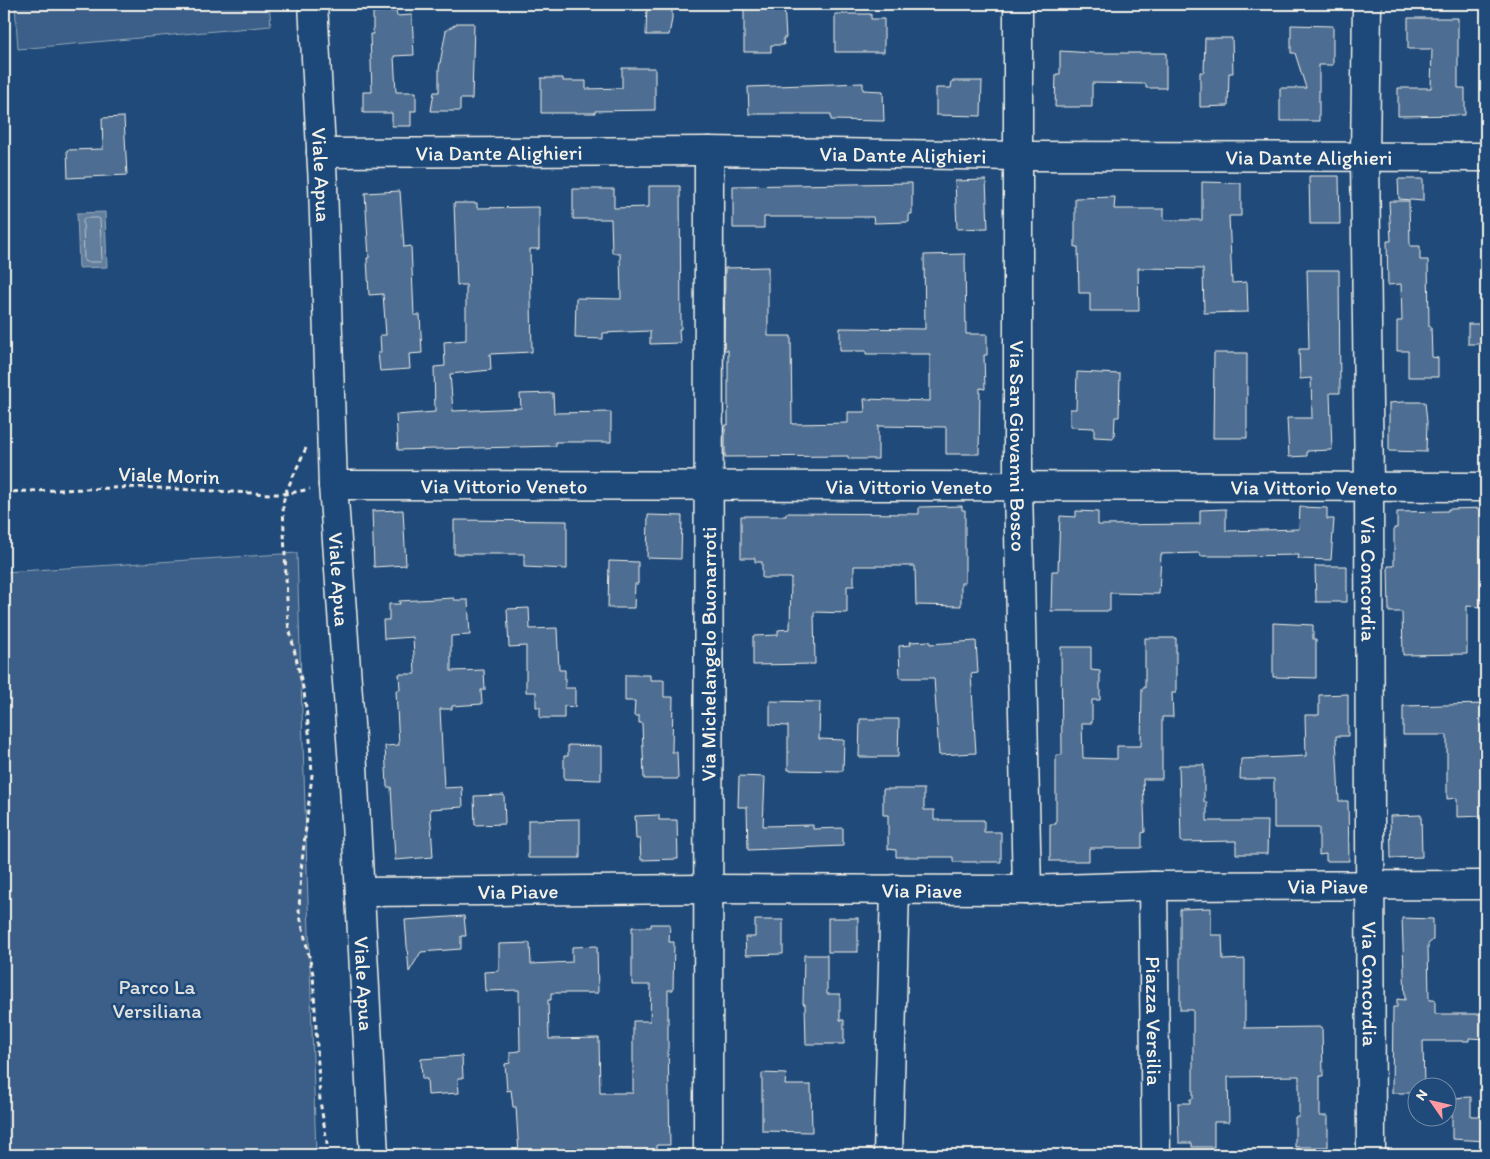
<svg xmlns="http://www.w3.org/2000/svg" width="1490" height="1159" font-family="Itim,sans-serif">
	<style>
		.green { fill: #3a5f88; stroke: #97a8b8 }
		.water { fill: #627e9d; stroke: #9cacbb }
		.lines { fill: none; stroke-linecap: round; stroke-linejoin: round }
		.shore { stroke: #bac3ca; stroke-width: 1 }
		.building { fill: #4d6e92; stroke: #f4f1e8 }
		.minor-casing { stroke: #f4f1e8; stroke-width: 31 }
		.path { stroke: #f4f1e8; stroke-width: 3; stroke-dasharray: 5 4; stroke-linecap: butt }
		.minor { stroke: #1f4a7a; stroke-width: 28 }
		.labels { text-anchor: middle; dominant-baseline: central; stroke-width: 5; stroke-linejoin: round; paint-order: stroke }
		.street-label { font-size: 21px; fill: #f4f1e8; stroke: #1f4a7a }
		.park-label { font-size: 21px; fill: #e1e2de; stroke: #1f4a7a }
	</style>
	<rect width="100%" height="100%" fill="#1f4a7a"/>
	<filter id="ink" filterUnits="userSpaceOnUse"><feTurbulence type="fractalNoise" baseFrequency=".02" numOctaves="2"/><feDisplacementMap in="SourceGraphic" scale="10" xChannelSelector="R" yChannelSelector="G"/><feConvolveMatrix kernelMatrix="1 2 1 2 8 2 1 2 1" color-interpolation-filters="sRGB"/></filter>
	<g filter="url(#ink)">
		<!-- green -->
		<g class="green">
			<path d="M15 4H269L271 26 18 49Z"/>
			<path d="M297 553 316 1155H4V572Z"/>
		</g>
		<!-- water -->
		<path class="water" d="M105 212 107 267 79 268 77 213Z"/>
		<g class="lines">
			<!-- shore -->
			<path class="shore" d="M85 218H98L100 219 102 260 100 262H86L84 261 83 220Z"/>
		</g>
		<!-- building -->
		<g class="building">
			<path d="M647 4H672V19L669 35H646Z"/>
			<path d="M744 4H784L786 38H783L784 45H771V52H744Z"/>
			<path d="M396 11 397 16 412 15 414 55 394 56 396 92H416V111H411V126H392V113H363V92H372L370 34H373V12Z"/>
			<path d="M835 14H871V19H884V52H835Z"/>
			<path d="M1408 18H1458V88H1465V115L1398 116V88H1431L1432 49H1408Z"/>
			<path d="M458 23H474L472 99H460V111H431L434 92H439V69L446 30Z"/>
			<path d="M1291 25 1333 26V65H1319V121H1280V88H1306L1295 53H1291Z"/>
			<path d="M1205 38H1232L1233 73H1229L1228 106 1200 107V72H1204Z"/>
			<path d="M1060 51 1093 53H1166V88H1146V84L1092 83V107H1055L1056 74H1060Z"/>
			<path d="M622 68H655V110L595 111V113H541V78H563V81H586V89L622 88Z"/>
			<path d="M952 81H982L981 116 936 115V88H951Z"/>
			<path d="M863 83V90L883 91 884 121 831 120V114H749L748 87Z"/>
			<path d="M124 117 127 175 68 178 67 150 103 149 102 118Z"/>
			<path d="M1309 176H1339L1340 224H1310Z"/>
			<path d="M1398 179H1423V201L1399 199Z"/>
			<path d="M986 180 988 228 957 229 955 181Z"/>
			<path d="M1202 182 1241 183V216H1229L1232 283 1247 282 1248 312 1204 313 1203 269 1138 268 1139 311H1090V293H1079L1078 247H1075V198L1115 197 1114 209H1164V220H1202Z"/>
			<path d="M912 183V214H909V222L874 223 873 217H764V228H733V186Z"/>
			<path d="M649 186H680L681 329H679L680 343 650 344V331L603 333V339L575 338 576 298 621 299 620 253H612L611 219H573V189H614V208L649 207Z"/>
			<path d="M400 191 404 247 411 246 414 315H420L422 353 409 354 410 369 380 371 378 353H381L380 335H386L383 294 369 295 367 258H369L365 193Z"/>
			<path d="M1389 201H1409L1410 246H1420V260H1428L1429 326H1431L1432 357 1438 358V377H1408V351H1397V321H1402L1401 284 1388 285 1387 241H1391Z"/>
			<path d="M454 203H477V208L539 207V249H530L532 352 490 354 491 370 450 374 453 411 521 408 520 394 553 393 554 413 611 412V442H555L556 446 398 450 396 415 435 412 434 367 445 366 444 342 466 340V285H457Z"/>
			<path d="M965 254 966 334H987V355H984L985 389 980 388 979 454H946V427L878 426V459H848V456L725 457V425H728V350H724L725 268 768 267V336H791L792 424 848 423V412H865L864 399 930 401V354H866V351H840V328L925 329 924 255Z"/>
			<path d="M1307 270H1339L1340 393H1330L1332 450 1307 451V456L1289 457 1287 418H1312L1311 378 1300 379 1299 349H1309Z"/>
			<rect x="1468" y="324" width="18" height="20"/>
			<path d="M1214 353H1247V438H1213Z"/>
			<path d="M1077 372 1120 374 1119 417H1115L1114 438 1094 437V428L1070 427V409H1076Z"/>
			<path d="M1402 402H1425L1427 422 1426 452 1389 451V403Z"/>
			<path d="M962 506V510H965V583H961V606L916 605 915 566H854V586H847V613L814 612 815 664 753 665V636L778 635V630L790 629 791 578H762V562H755V558H741V516H786V513L919 514V507Z"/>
			<path d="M1300 507 1327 508V519H1334L1331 560 1298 559 1299 555 1243 556H1200V553L1161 554 1159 594 1110 593V611H1051L1052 571H1058L1060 516 1076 517V511L1098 512V525L1200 524V510L1226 509V531L1299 529Z"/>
			<path d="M1486 508V538H1481L1480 607 1467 606V654L1403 655 1402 612H1389L1388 566H1394V528H1397V512L1448 511V509Z"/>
			<path d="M403 510 406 565 374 567 372 511Z"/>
			<path d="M648 515 682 516 681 559 647 558Z"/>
			<path d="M454 520 567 521V569L524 567V554H454Z"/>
			<path d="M609 561 638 562V584H635L634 608H608Z"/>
			<path d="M1315 566H1347V602H1316Z"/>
			<path d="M454 598V600H468L470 635 451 636V671L484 670 485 690H481L482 704 452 706V709H440L444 788 462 787 463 807 430 809 433 857 395 860 391 787H387L385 746 399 745 396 690H400L399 674H415L413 637 384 639 383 620H389V604H400L399 601Z"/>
			<path d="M529 608 530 629 557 628 559 670H565V688H575V707L564 706V718H540V707H536V692H526V646L509 647 507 609Z"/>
			<path d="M1273 623 1313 625V639H1316V678L1273 677Z"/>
			<path d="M1145 638H1176V693H1172L1173 717H1162V779H1143L1145 832 1142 833V848H1089V861H1050V824H1056V755H1062L1061 647H1091V670L1100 671V700H1092V723H1082L1083 758 1117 759V746H1141L1142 688H1145Z"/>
			<path d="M930 641V644L976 641 978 673 971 674 976 753 939 755 934 678H900L899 646 911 645 910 642Z"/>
			<path d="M625 675H650V680H664V697H673L672 752H677L678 779H644L642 723H639V716H634L635 701H625Z"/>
			<path d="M1348 694V736H1336L1339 801H1348L1349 861H1326V854L1319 855V828H1274V779H1240L1241 759 1306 756 1305 715H1319V695Z"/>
			<path d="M770 701 820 702 819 739 844 740 843 771 788 770V726L770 725Z"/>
			<path d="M1486 704V798H1484V816L1457 817V798L1447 799V735H1403V706Z"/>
			<path d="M860 719H899L898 757H859Z"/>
			<path d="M568 745 601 746V780L564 779V756H568Z"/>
			<path d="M1179 765H1204V802H1207V821H1268L1267 854H1236V841L1181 842Z"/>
			<path d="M739 776 765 777 763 826 813 825V829L843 828V846L748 850 747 807H738Z"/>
			<path d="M883 789H924V810H934V820H984V832H1001V862H953V857H896V850L888 849V815H883Z"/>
			<path d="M504 795 505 824 475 825 474 796Z"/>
			<path d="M659 815V820H677L678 859 641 860 640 839H636L635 816Z"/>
			<path d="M1421 815 1422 857 1391 858 1390 816Z"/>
			<path d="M580 819V858H528V820Z"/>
			<path d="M1211 908V935H1222L1223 960 1245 959V1028L1322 1027 1323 1076H1320V1116H1328V1147H1295V1117H1299V1076L1228 1077 1229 1122H1214V1147H1192V1143H1179L1178 1103H1190V1099H1193V1010H1180V909Z"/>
			<path d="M464 916 466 936H461V949L421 952 409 972 405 920Z"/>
			<rect x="828" y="918" width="30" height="34"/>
			<path d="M1402 918 1433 919V940L1428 944 1429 1000H1435V1014H1486V1039L1469 1038V1041H1423L1424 1086H1418V1093H1392L1393 1007H1397V999L1405 1000Z"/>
			<path d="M755 920H783V954L746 955 745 937H755Z"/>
			<path d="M651 924H670L669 942H674L673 990H668V1045L670 1145H657V1150L519 1155 516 1107H513L511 1090 507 1091 505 1064 510 1063V1052L520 1051 519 990 485 991 484 972 499 971V944L530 943 531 964 572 962V947L597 946 598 993H551V1000H548L549 1039 599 1038 600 1093H633V1021H650L651 985H632V927H651Z"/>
			<path d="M804 955H827V994H840V1020H844V1044H806L805 1004H803Z"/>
			<path d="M462 1056 463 1078H458L459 1093 428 1095 427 1079H422L421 1059Z"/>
			<path d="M762 1073 786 1074 785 1085H811L812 1132 762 1131Z"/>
			<path d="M1471 1097V1116H1486V1141L1452 1139V1098Z"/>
		</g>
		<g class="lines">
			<defs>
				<g id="minor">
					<path id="s1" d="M313 4 323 185 333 485 353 766 374 1155"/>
					<path id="s2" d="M1018 4V487L1027 890"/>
					<path id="s3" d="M1367 4 1365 157 1369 487 1371 1155"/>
					<path id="s4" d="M321 153 709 151 1018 156 1486 157"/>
					<path id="s5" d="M333 485 1486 487"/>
					<path id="s6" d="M1153 886 1156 1155"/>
					<path id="s7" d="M360 892 707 889 1027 890 1153 886 1486 885"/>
					<path id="s8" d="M708 1155C706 821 709 486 709 151"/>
					<path d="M888 1155 895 889"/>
				</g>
			</defs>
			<!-- minor casing -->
			<use href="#minor" class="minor-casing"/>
			<!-- path -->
			<g class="path">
				<path d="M306 448 285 494 283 505 284 532 288 623 304 692 310 740 312 775 301 870 299 911 313 974 320 1101 327 1142 326 1155"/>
				<path d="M4 492 140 487 270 494H285L310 489"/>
			</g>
			<!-- minor -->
			<use href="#minor" class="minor"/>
		</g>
	</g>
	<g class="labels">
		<!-- street labels -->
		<g class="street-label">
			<text stroke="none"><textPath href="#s4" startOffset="178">Via Dante Alighieri</textPath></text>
			<text stroke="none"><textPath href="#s4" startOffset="582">Via Dante Alighieri</textPath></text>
			<text stroke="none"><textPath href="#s4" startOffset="988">Via Dante Alighieri</textPath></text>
			<text stroke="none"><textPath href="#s1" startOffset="171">Viale Apua</textPath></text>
			<text stroke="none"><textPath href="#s2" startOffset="442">Via San Giovanni Bosco</textPath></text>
			<text transform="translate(169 475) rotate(2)">Viale Morin</text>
			<text stroke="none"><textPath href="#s5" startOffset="171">Via Vittorio Veneto</textPath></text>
			<text stroke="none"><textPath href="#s5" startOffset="576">Via Vittorio Veneto</textPath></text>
			<text stroke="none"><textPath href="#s5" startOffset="981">Via Vittorio Veneto</textPath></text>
			<text stroke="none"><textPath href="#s3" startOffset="575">Via Concordia</textPath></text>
			<text stroke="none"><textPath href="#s1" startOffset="576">Viale Apua</textPath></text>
			<text stroke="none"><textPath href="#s8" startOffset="501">Via Michelangelo Buonarroti</textPath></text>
			<text stroke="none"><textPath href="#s7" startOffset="968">Via Piave</textPath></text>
			<text stroke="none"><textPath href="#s7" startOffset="562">Via Piave</textPath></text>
			<text stroke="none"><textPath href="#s7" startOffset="158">Via Piave</textPath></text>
			<text stroke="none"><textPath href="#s1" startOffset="981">Viale Apua</textPath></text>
			<text stroke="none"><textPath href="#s3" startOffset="980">Via Concordia</textPath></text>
			<text stroke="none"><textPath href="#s6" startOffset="135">Piazza Versilia</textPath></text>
		</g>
		<!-- park labels -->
		<g class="park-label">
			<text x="157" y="986">Parco La<tspan x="157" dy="24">Versiliana</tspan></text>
		</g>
	</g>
	<!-- margin -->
	<rect width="1490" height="1159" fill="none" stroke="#1f4a7a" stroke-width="20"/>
	<rect x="10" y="10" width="1470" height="1139" fill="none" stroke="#f4f1e8" stroke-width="2" filter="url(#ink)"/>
	<!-- north arrow -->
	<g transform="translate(1432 1102) rotate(304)"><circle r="24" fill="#1f4a7a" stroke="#748da6"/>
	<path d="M0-4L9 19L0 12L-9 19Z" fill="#ff9aa2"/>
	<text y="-8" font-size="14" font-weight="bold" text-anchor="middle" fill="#f4f1e8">N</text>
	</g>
</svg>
